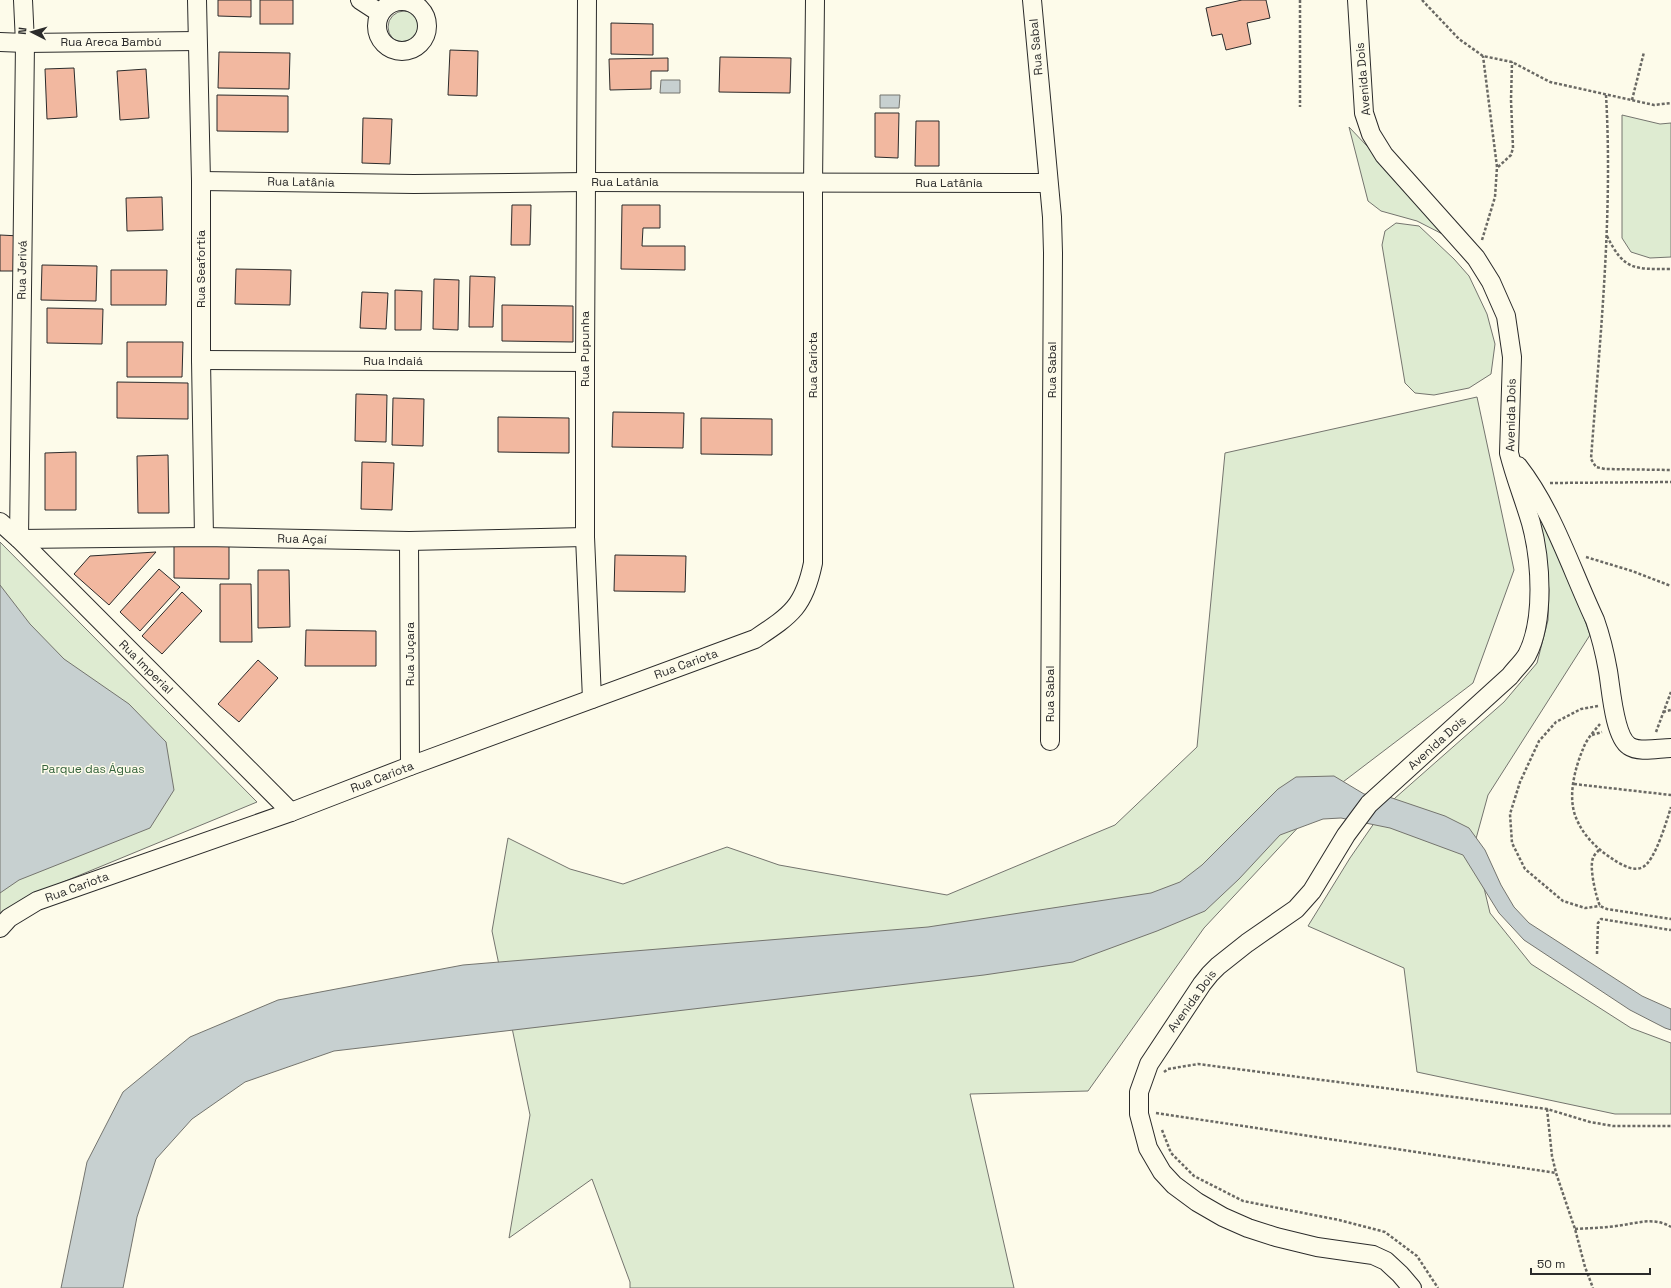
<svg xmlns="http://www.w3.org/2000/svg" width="1671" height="1288" font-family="'Space Grotesk',sans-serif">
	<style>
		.green { fill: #deebd1; stroke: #74746e }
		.water { fill: #c7d0d0; stroke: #74746e }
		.building { fill: #f2b8a0; stroke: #2b2b2b }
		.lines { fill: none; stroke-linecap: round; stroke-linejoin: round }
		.minor-casing { stroke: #2b2b2b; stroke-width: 20 }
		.path { stroke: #6a6964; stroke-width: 2.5; stroke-dasharray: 3 2; stroke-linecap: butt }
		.minor { stroke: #fdfbea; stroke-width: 18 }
		.labels { text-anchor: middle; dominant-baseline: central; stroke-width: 3; stroke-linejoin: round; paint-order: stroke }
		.street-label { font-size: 12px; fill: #2b2b2b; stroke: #fdfbea }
		.park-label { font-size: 12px; fill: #34623c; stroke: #fdfbea }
	</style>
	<rect width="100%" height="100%" fill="#fdfbea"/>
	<!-- green -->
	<g class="green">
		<circle cx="404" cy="27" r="16"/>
		<path d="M1622 115 1660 124 1671 123V257L1650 258 1631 252 1622 238Z"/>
		<path d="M1349 127 1458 242 1417 221 1381 211 1368 201Z"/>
		<path d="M1396 223 1419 226 1454 259 1469 276 1487 314 1495 344 1491 374 1469 388 1434 395 1415 393 1405 383 1382 245 1385 231Z"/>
		<path d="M1477 397 1514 570 1473 683 1335 788 1204 928 1088 1091 970 1094 1014 1288H630V1282L592 1179 509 1238 530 1115 492 931 508 838 570 869 623 884 727 847 779 865 947 895 1115 825 1197 747 1225 453Z"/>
		<path d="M1523 478 1568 572 1590 635 1488 795 1474 846 1490 913 1531 964 1631 1028 1671 1043V1114H1615L1417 1072 1404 968 1308 926 1350 858 1386 806 1504 702 1537 663 1548 620 1549 590 1542 533Z"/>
		<path d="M0 542 257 802 51 887 0 915Z"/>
	</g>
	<!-- water -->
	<g class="water">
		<path d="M661 80H680V93H660Z"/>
		<path d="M880 95H900L899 108H880Z"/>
		<path d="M0 585 30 624 64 659 129 704 166 742 174 790 150 828 19 880 0 893Z"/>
		<path d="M1334 776 1364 794 1389 797 1445 816 1469 828 1485 850 1501 885 1514 907 1529 923 1642 996 1671 1009V1030L1665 1028 1630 1010 1524 940 1499 913 1463 855 1390 828 1341 818 1323 819 1280 835 1239 879 1205 911 1157 931 1073 962 984 975 334 1051 245 1082 192 1119 156 1159 137 1217 123 1288H61L87 1162 123 1092 190 1037 278 1000 463 965 928 927 1151 893 1180 882 1202 865 1278 789 1296 777Z"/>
	</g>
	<!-- building -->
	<g class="building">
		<path d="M218 0H251V17L218 16Z"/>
		<rect x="260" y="0" width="33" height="24"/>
		<path d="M1242 0H1266L1270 18 1247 23 1251 44 1226 50 1222 34 1212 36 1206 8Z"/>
		<path d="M611 23 653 24V55L611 54Z"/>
		<path d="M450 50 478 51 477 96 448 95Z"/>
		<path d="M219 52 290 53 289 89 218 88Z"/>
		<path d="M720 57 791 58 790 93 719 92Z"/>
		<path d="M668 58V71H651V89L610 90 609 59Z"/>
		<path d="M74 68 77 117 47 119 45 69Z"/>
		<path d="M146 69 149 118 120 120 117 71Z"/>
		<path d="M217 95 288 96V132L217 131Z"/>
		<path d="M875 113H899L898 158 875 157Z"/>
		<path d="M363 118 392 119 390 164 362 163Z"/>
		<path d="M916 121H939V166H915Z"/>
		<path d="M162 197 163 230 127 231 126 198Z"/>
		<path d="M512 205H531L530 245H511Z"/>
		<path d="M622 205H660V228H643L642 246H685V270L621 269Z"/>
		<path d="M0 235 20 236 19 271H0Z"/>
		<path d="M42 265 97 266 96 301 41 300Z"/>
		<path d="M236 269 291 270 290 305 235 304Z"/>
		<path d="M111 270H167L166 305H111Z"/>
		<path d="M470 276 495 277 493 327H469Z"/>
		<path d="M434 279 459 280 458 330 433 329Z"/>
		<path d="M395 290 422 291 421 330H395Z"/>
		<path d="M362 292 388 293 386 329 360 328Z"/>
		<path d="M502 305 573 306V342L502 341Z"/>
		<path d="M47 308 103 309 102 344 47 343Z"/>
		<path d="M127 342H183L182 377H127Z"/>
		<path d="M117 382 188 383V419L117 418Z"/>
		<path d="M356 394 387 395 386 442 355 441Z"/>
		<path d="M393 398 424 399 423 446 392 445Z"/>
		<path d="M613 412 684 413 683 448 612 447Z"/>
		<path d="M498 417 569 418V453L498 452Z"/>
		<path d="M701 418 772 419V455L701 454Z"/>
		<path d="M76 452V510H45V453Z"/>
		<path d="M168 455 169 513H138L137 456Z"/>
		<path d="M362 462 394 463 392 510 361 509Z"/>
		<path d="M174 543 229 544V579L174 578Z"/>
		<path d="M156 552 109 605 74 574 90 556Z"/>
		<path d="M615 555 686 556 685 592 614 591Z"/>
		<path d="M159 569 180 587 140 631 120 612Z"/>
		<path d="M258 570H289L290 627 258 628Z"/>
		<path d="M220 584H251L252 642H220Z"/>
		<path d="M182 592 202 611 162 654 142 636Z"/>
		<path d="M306 630 376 631V666H305Z"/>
		<path d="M258 660 278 678 239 722 218 704Z"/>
	</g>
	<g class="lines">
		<defs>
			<g id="minor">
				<path d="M23 0 25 43 19 539 204 537 409 541 585 537"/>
				<path d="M197 0 201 181V360L204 537"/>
				<path d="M360 0 380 13"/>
				<path d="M587 0 585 362V537L592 699"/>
				<path d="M1032 0 1052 217 1053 253 1050 741"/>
				<path d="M1357 0 1364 113 1371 134 1384 155 1476 258 1491 282 1506 316 1512 357 1509 453C1515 477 1524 499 1531 523 1541 560 1545 620 1527 655 1523 662 1515 669 1510 676L1369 804 1346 835 1312 891 1296 909 1247 943 1218 966 1210 974 1202 984 1149 1064 1139 1092V1114L1148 1148 1162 1172 1174 1185 1197 1202 1223 1217 1248 1228 1276 1237 1317 1247 1373 1255 1386 1261 1400 1274 1412 1288"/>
				<circle cx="402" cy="26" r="25"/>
				<path d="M0 42 25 43 197 41"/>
				<path d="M201 181 414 184 586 182 1048 183"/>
				<path d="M201 360 585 362"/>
				<path d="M1518 466C1553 511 1571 569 1595 620 1601 637 1605 654 1608 671 1611 688 1614 736 1629 746 1639 753 1659 748 1671 748"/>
				<path d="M0 522 19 539 291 812"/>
				<path d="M409 541 410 766"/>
				<path d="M0 928 9 918 37 901 291 812 410 766 755 639C791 615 804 607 813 563V184L815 0"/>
			</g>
		</defs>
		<!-- minor casing -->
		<use href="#minor" class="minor-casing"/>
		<!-- path -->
		<g class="path">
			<path d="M1300 0V107"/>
			<path d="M1422 0 1459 39 1483 56 1512 62 1550 82 1654 105 1671 103"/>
			<path d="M1606 95C1613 216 1600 338 1591 459L1596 467 1605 469 1671 470"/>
			<path d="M1632 100 1644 52"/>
			<path d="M1498 167 1511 155 1513 148 1511 100 1512 62"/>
			<path d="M1607 236C1624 271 1635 269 1671 269"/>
			<path d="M1482 240 1495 197 1497 167 1483 56"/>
			<path d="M1550 483 1671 482"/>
			<path d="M1586 557 1632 571 1671 586"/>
			<path d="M1598 706 1581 709 1556 722 1539 741 1520 782 1510 814 1512 843 1525 869 1563 901 1585 908 1600 906"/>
			<path d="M1663 712 1671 710"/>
			<path d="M1600 724C1594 731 1586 740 1583 749 1575 768 1568 795 1575 815 1582 835 1597 849 1614 860 1622 865 1634 872 1643 867 1655 861 1667 820 1671 807"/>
			<path d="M1656 732 1671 692"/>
			<path d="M1592 735 1602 732"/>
			<path d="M1574 784 1671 795"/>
			<path d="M1599 850C1597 852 1594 855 1593 858 1589 867 1596 897 1600 906L1607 909 1671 919"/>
			<path d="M1597 954 1598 923 1601 919 1671 930"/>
			<path d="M1164 1072 1168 1069 1198 1064 1547 1109 1590 1122 1613 1126H1671"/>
			<path d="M1547 1109 1552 1156 1556 1173 1575 1229 1585 1267 1593 1288"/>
			<path d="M1156 1113 1556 1173"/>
			<path d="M1162 1130 1171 1153 1194 1176 1243 1201 1339 1220 1385 1232 1417 1256 1438 1288"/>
			<path d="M1575 1229C1589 1228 1602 1228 1616 1226 1635 1224 1653 1216 1671 1227"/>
		</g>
		<!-- minor -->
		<use href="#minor" class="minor"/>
	</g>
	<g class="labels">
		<!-- street labels -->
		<g class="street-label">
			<text x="111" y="42">Rua Areca Bambú</text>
			<text transform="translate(1036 47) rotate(-95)">Rua Sabal</text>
			<text transform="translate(1363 79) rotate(-95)">Avenida Dois</text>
			<text transform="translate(301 182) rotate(1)">Rua Latânia</text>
			<text x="625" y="182">Rua Latânia</text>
			<text x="949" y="183">Rua Latânia</text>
			<text transform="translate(201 269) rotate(-90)">Rua Seafortia</text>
			<text transform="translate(22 270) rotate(-89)">Rua Jerivá</text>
			<text transform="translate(585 349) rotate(-90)">Rua Pupunha</text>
			<text x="393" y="361">Rua Indaiá</text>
			<text transform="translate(813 365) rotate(-90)">Rua Cariota</text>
			<text transform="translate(1052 370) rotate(-90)">Rua Sabal</text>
			<text transform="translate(1511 415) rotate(-89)">Avenida Dois</text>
			<text transform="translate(302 539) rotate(1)">Rua Açaí</text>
			<text transform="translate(410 654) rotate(-90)">Rua Juçara</text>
			<text transform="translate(686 664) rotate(-20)">Rua Cariota</text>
			<text transform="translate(146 667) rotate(45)">Rua Imperial</text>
			<text transform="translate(1050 694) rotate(-90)">Rua Sabal</text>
			<text transform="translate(1437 743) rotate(-42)">Avenida Dois</text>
			<text transform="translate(382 777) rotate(-21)">Rua Cariota</text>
			<text transform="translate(77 887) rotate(-20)">Rua Cariota</text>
			<text transform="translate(1192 1001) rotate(-54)">Avenida Dois</text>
		</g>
		<!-- park labels -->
		<g class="park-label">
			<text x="93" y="769">Parque das Águas</text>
		</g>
	</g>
	<!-- north arrow -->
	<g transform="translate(32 32) rotate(276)" stroke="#fdfbea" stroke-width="3" paint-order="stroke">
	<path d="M0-3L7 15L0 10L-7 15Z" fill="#2b2b2b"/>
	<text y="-6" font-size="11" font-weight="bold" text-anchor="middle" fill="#2b2b2b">N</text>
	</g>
	<!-- scale -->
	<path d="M1531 1268v6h119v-6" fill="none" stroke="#2b2b2b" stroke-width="2"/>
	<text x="1537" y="1268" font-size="12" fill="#2b2b2b" stroke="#fdfbea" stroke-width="3" paint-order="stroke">50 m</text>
</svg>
